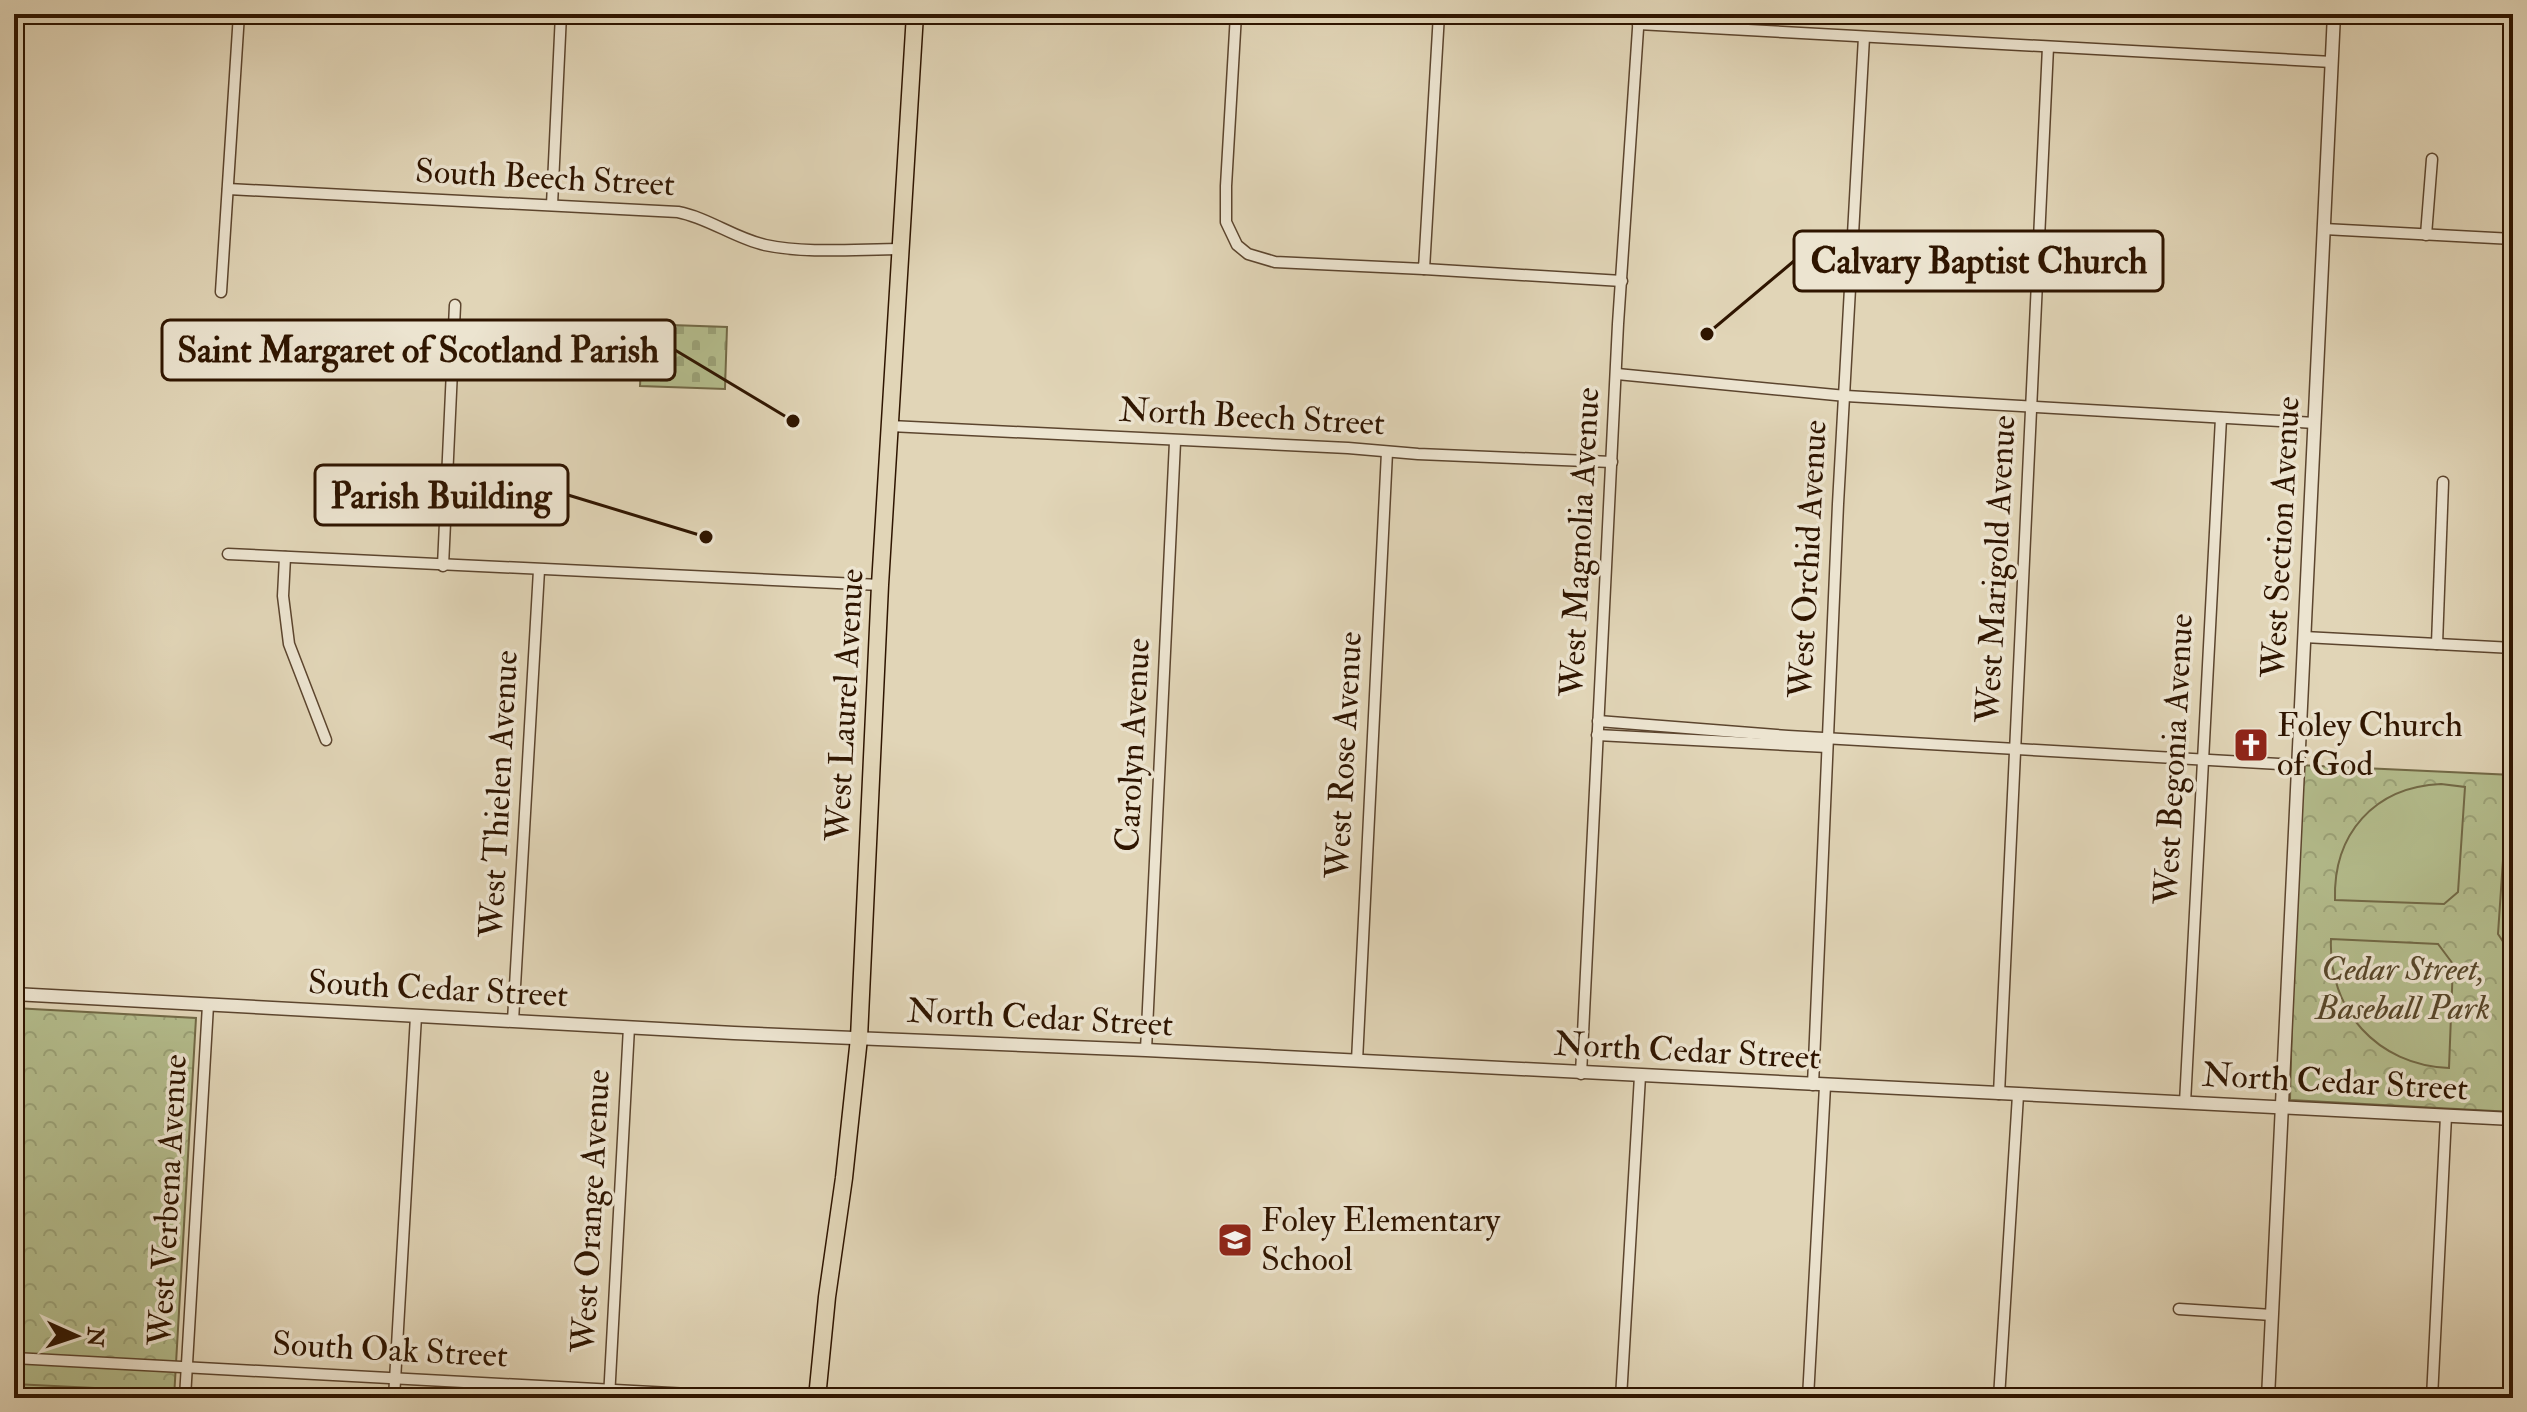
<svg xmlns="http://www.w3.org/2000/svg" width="2527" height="1412" font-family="'IM FELL Double Pica',serif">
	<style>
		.forest { fill: url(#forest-crowns); stroke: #726946; stroke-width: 2 }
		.cemetery { fill: url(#cemetery-stones); stroke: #726946; stroke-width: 2 }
		.pitch { fill: #b4bd8d; stroke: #726946; stroke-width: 2 }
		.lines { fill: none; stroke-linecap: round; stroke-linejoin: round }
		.minor-casing { stroke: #5c452e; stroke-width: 13 }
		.tertiary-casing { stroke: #5c452e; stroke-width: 15 }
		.primary-casing { stroke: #2f1500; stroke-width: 19 }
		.minor { stroke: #ece4d0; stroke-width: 10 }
		.tertiary { stroke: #ece4d0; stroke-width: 12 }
		.primary { stroke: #e1d5b7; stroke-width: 16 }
		.labels { text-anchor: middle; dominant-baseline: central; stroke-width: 7; stroke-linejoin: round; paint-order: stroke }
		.street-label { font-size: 34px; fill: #2f1500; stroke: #ece4d0 }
		.poi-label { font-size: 34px; fill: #2f1500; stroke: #ece4d0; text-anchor: start }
		.park-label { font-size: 34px; font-style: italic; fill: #57472a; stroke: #ece4d0 }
		.leader { fill: none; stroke: #2f1500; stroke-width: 3 }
		.callout-dot { fill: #2f1500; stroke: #ece4d0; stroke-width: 3 }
		.callout { fill: #ece4d0; stroke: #2f1500; stroke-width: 3 }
		.callout-label { font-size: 36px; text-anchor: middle; font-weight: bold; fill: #2f1500 }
	</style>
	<defs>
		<pattern id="forest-crowns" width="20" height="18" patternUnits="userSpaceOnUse" patternTransform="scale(2)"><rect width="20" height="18" fill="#b4bd8d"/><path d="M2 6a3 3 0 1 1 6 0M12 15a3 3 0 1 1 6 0" fill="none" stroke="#9ba278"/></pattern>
		<pattern id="cemetery-stones" width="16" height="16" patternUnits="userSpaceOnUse" patternTransform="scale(2)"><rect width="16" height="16" fill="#b4bd8d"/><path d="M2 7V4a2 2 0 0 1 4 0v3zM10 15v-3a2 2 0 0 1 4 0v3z" fill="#9ba278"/></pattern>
	</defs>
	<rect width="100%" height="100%" fill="#e1d5b7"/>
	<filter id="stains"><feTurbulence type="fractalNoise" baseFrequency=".0025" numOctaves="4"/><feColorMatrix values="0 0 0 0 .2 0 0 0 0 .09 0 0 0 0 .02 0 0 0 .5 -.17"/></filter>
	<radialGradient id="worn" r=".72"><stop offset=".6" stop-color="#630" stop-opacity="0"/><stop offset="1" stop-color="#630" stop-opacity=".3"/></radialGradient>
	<!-- forest -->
	<g class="forest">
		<path d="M2298 765 2513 775V1112L2290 1100Z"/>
		<path d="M14 1008 196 1018 174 1398H14Z"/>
	</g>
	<!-- cemetery -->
	<path class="cemetery" d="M643 324 727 327 725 389 640 386Z"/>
	<!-- pitch -->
	<g class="pitch">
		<path d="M2441 784 2465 787 2458 892 2444 904 2335 900C2333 834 2374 787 2441 784Z"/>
		<path d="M2513 784V946H2506L2498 934 2508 786Z"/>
		<path d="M2331 939 2438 944 2453 964 2449 1068C2377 1065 2328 1010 2331 939Z"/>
		<path d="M14 1384 154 1391 155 1398H14Z"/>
	</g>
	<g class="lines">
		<defs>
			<g id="minor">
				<path d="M1236 14 1226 186V222L1237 245 1248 254 1275 262 1424 269 1439 14"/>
				<path d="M1638 24 2332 62"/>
				<path d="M228 189 678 212C709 218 734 238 765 245 808 254 857 249 902 249"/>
				<path d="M552 205 561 14"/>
				<path d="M2324 229 2513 239"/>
				<path d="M2426 235 2432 159"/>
				<path d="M1424 269 1622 281"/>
				<path d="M221 292 239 14"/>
				<path d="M1617 374 1846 396 2315 423"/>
				<path d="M890 426 1348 448 1418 454 1612 462"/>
				<path d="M228 554 880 585"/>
				<path d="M285 557 283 596 289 644 326 740"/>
				<path d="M443 566 455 305"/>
				<path d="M2304 637 2513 648"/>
				<path d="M2437 644 2443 482"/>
				<path d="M1598 721 1788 736 2298 765"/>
				<path d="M1597 735 1827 747"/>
				<path d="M513 1021 539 570"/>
				<path d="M1146 1050 1175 442"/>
				<path d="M1357 1061 1387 452"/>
				<path d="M1581 1074 1618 324 1639 14"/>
				<path d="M1813 1085 1838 504 1864 37"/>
				<path d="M1999 1094 2048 47"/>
				<path d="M2185 1103 2221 418"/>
				<path d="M2179 1309 2272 1315"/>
				<path d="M14 1358 764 1398"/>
				<path d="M185 1398 208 1005"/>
				<path d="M394 1398 416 1016"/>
				<path d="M609 1398 629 1027"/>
				<path d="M1621 1398 1640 1076"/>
				<path d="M1808 1398 1825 1086"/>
				<path d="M1999 1398 2018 1095"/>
				<path d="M2432 1398 2446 1116"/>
			</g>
			<g id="tertiary">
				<path d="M14 994 734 1033 1146 1050 2513 1119"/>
				<path d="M2268 1398 2334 14"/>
			</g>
			<path id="primary" d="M817 1398 827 1297 844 1178 859 1038 880 585 915 14"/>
		</defs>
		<!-- minor casing -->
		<use href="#minor" class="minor-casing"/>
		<!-- tertiary casing -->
		<use href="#tertiary" class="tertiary-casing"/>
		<!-- primary casing -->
		<use href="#primary" class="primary-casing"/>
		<!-- minor -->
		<use href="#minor" class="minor"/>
		<!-- tertiary -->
		<use href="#tertiary" class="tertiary"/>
		<!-- primary -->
		<use href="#primary" class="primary"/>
	</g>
	<!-- icons -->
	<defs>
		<symbol id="church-square" viewBox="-11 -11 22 22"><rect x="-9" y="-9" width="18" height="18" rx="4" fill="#8f2418" stroke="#ece4d0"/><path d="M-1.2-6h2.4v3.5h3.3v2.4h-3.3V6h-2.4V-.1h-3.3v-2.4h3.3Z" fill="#fff"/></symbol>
		<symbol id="school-square" viewBox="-11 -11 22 22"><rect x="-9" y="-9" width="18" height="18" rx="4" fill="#8f2418" stroke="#ece4d0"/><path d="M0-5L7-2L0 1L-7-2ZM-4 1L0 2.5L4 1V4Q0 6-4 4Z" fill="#fff"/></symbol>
	</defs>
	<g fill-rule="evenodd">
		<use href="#church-square" x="2231" y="725" width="40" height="40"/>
		<use href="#school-square" x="1215" y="1220" width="40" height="40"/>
	</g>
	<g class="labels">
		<!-- street labels -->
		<g class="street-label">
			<text transform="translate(545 178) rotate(3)">South Beech Street</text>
			<text transform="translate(1252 417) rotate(3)">North Beech Street</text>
			<text transform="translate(2281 537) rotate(-87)">West Section Avenue</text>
			<text transform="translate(1580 542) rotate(-87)">West Magnolia Avenue</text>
			<text transform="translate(1808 559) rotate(-87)">West Orchid Avenue</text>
			<text transform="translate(1996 569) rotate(-87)">West Marigold Avenue</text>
			<text transform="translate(845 705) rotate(-87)">West Laurel Avenue</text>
			<text transform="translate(1133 745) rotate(-87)">Carolyn Avenue</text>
			<text transform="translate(1344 755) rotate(-87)">West Rose Avenue</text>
			<text transform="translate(2174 759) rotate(-87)">West Begonia Avenue</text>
			<text transform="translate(499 794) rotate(-87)">West Thielen Avenue</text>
			<text transform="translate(438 989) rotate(3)">South Cedar Street</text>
			<text transform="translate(1040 1018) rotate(3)">North Cedar Street</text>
			<text transform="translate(1687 1051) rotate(3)">North Cedar Street</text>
			<text transform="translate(2335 1082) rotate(3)">North Cedar Street</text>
			<text transform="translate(168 1200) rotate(-87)">West Verbena Avenue</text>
			<text transform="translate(591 1211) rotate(-87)">West Orange Avenue</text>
			<text transform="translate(390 1350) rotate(3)">South Oak Street</text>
		</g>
		<!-- poi labels -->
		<g class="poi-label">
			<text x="2277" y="725">Foley Church<tspan x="2277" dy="39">of God</tspan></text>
			<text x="1261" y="1220">Foley Elementary<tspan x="1261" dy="39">School</tspan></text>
		</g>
		<!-- park labels -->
		<g class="park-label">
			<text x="2403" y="969">Cedar Street,<tspan x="2403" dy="39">Baseball Park</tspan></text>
		</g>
	</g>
	<!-- callouts -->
	<path class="leader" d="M1707 334L1794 261M793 421L675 350M706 537L568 495"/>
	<g class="callout-dot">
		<circle cx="1707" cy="334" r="8"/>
		<circle cx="793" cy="421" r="8"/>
		<circle cx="706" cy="537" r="8"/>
	</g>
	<g class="callout">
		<rect x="1794" y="231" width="369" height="60" rx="8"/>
		<rect x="162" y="320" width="513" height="60" rx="8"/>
		<rect x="315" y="465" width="253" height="60" rx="8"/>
	</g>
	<g class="callout-label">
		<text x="1979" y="273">Calvary Baptist Church</text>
		<text x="418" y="362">Saint Margaret of Scotland Parish</text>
		<text x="441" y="508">Parish Building</text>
	</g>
	<!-- margin -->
	<rect width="2527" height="1412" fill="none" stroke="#e1d5b7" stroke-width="48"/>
	<rect x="16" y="16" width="2495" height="1380" fill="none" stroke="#2f1500" stroke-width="4"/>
	<rect x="24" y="24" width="2479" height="1364" fill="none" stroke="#2f1500" stroke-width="2"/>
	<!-- north arrow -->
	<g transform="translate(76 1336) rotate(93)" stroke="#ece4d0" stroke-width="6" paint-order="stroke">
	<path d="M0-6L14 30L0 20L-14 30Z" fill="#2f1500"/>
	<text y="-12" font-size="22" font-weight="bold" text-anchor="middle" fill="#2f1500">N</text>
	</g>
	<rect width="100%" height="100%" filter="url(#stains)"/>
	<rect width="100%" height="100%" fill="url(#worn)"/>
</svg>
